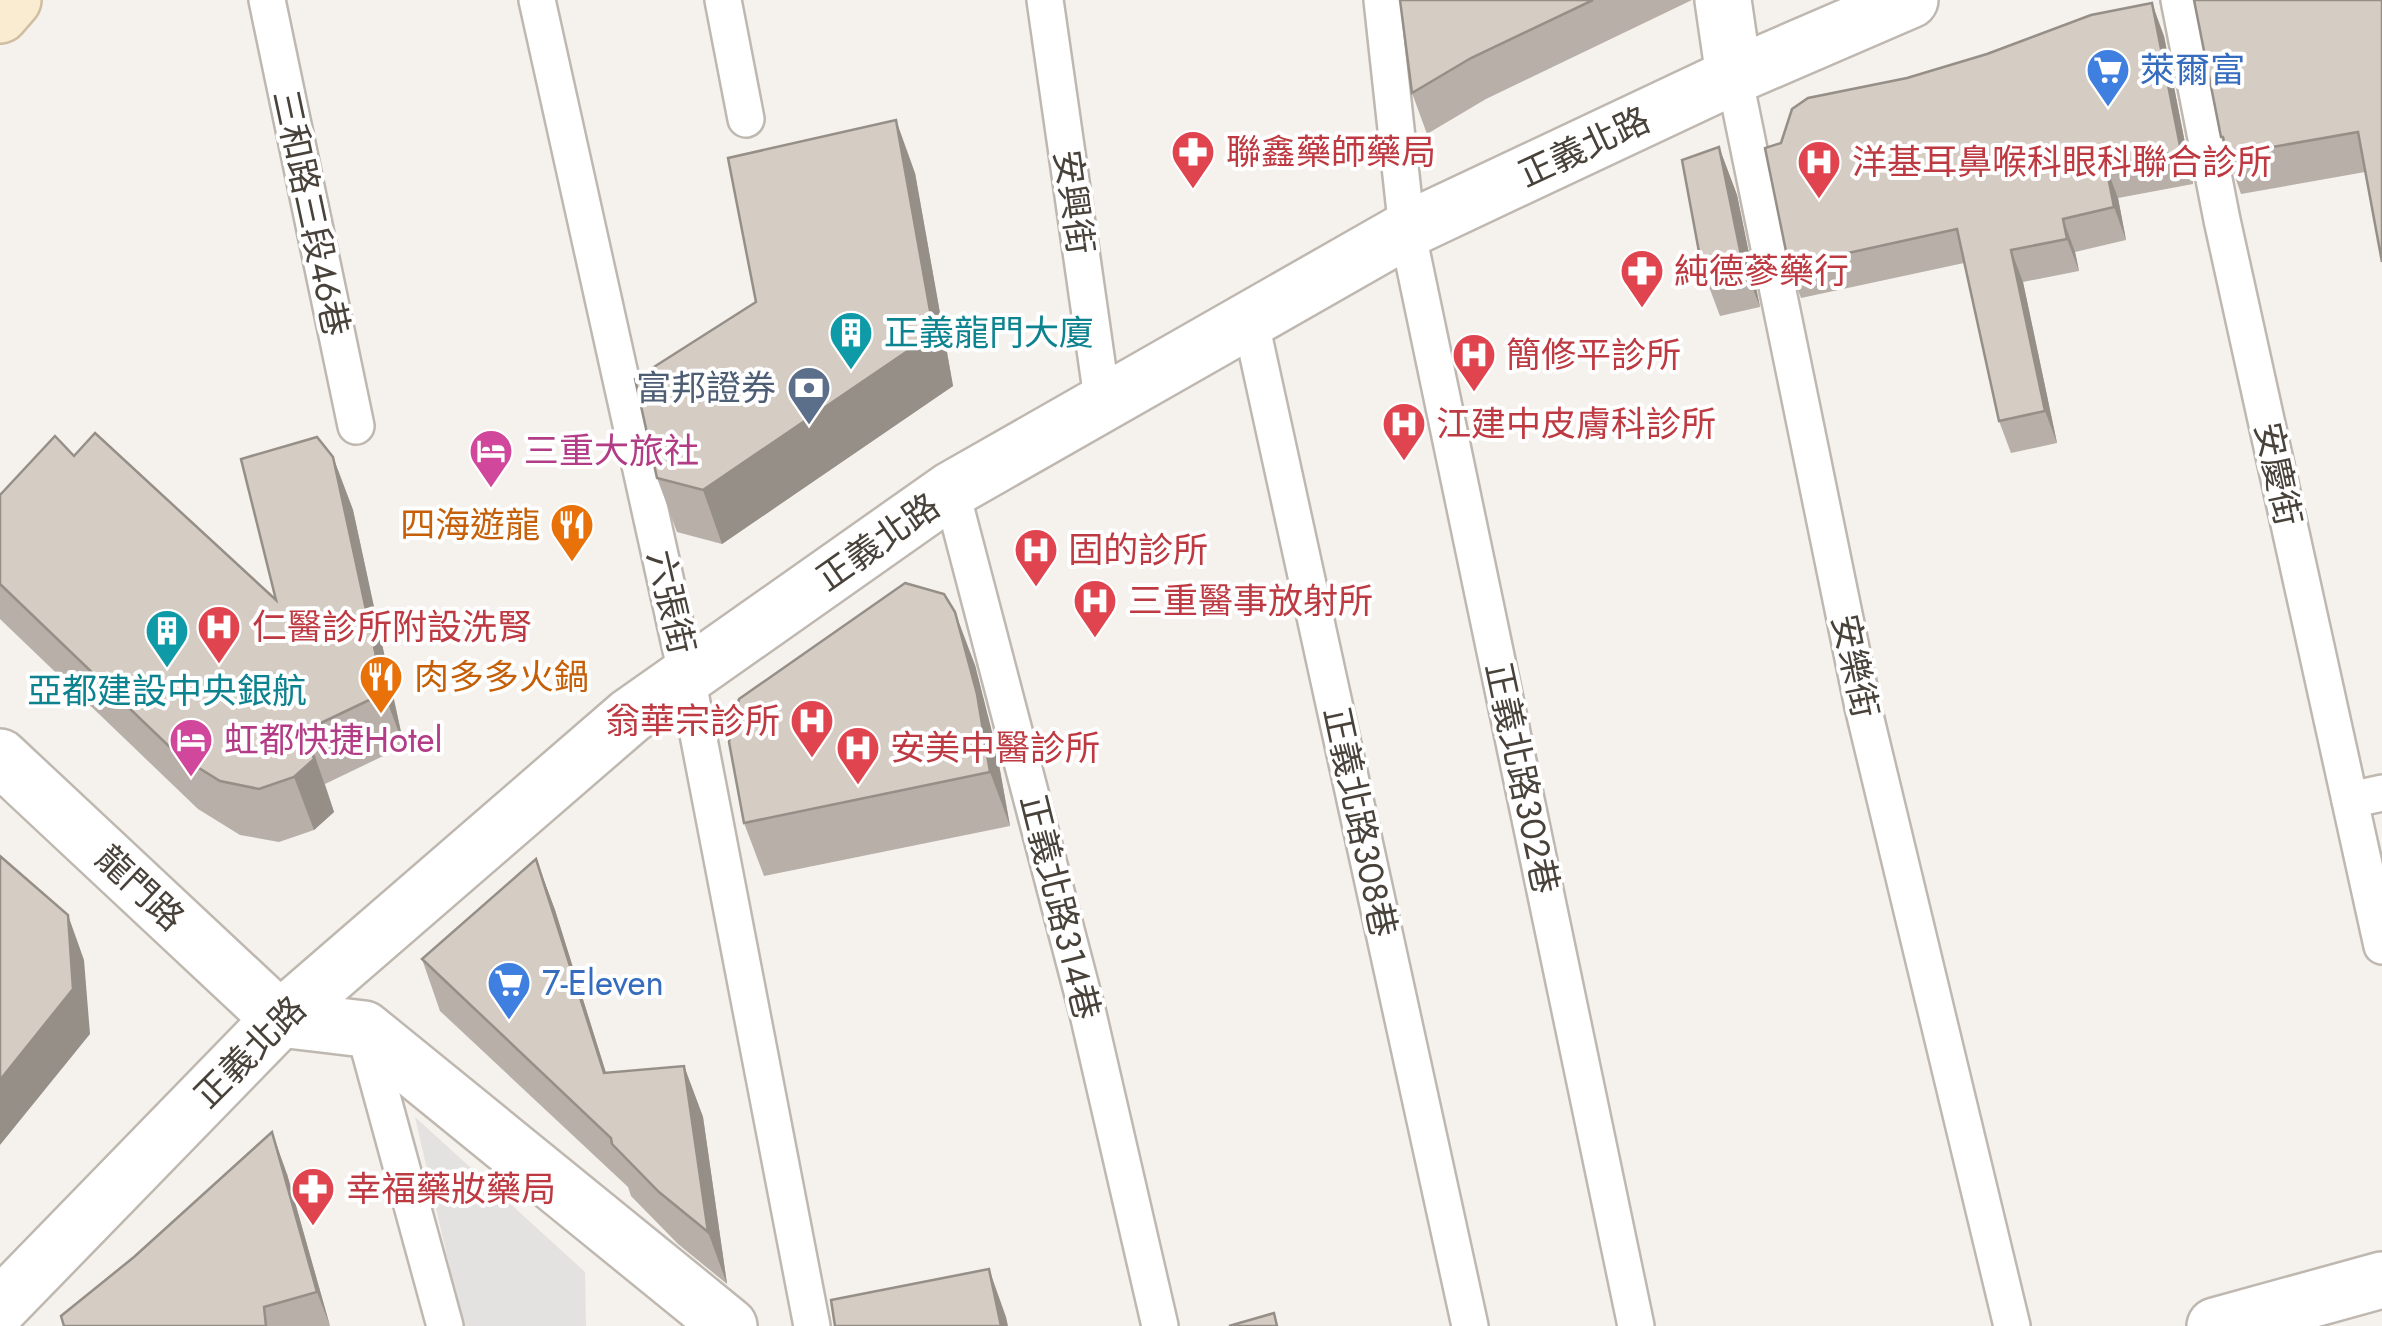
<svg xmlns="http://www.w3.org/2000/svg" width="2382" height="1326" font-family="Jost,'Noto Sans TC',sans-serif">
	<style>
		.parking { fill: #e4e2e0 }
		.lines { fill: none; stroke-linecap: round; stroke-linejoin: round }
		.service-casing { stroke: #bfb8b0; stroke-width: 40 }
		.minor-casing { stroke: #bfb8b0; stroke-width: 60 }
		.tertiary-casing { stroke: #bfb8b0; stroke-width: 60 }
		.secondary-casing { stroke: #cfbea1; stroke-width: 60 }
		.service { stroke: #fff; stroke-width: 35 }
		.minor { stroke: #fff; stroke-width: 55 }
		.tertiary { stroke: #fff; stroke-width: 55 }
		.secondary { stroke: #faecd1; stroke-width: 55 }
		.wall { fill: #b7afa8 }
		.shaded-wall { fill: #958f88 }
		.building { fill: #d5ccc3; stroke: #958f88; stroke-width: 2.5 }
		.labels { text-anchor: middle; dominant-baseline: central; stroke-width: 8; stroke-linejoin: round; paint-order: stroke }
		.shop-label { font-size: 35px; fill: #366cbe; stroke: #fff; text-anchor: start }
		.street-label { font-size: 35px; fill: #48423a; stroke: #fff }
		.health-label { font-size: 35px; fill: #be3a42; stroke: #fff; text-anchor: start }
		.culture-label { font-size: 35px; fill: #0d838f; stroke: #fff; text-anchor: start }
		.service-label { font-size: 35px; fill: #4e5e75; stroke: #fff; text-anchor: end }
		.hotel-label { font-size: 35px; fill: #b23c85; stroke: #fff; text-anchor: start }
		.food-label { font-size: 35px; fill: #c56008; stroke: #fff; text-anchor: end }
	</style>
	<rect width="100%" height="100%" fill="#f5f1ec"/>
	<!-- parking -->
	<path class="parking" d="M415 1117 585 1272 586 1326H463Z"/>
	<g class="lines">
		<defs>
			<g id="service">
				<path d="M267 0 356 426"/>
				<path d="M537 0 687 677 812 1326"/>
				<path d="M723 0 746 119"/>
				<path d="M1045 0 1103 405"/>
				<path d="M1382 0 1407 230 1636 1326"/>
				<path d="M2179 0 2222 220 2382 946"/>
				<path d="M1734 76 1863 707 2012 1326"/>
				<path d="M1250 319 1470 1326"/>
				<path d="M951 490 1088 1014 1160 1326"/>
				<path d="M2350 800 2382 793"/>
				<path d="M364 1030 445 1326"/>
			</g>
			<g id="minor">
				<path d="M1723 0 1734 76"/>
				<path d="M280 1019 364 1029 729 1326"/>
				<path d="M2215 1326 2382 1280"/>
			</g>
			<g id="tertiary">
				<path d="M0 757 280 1019"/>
				<path d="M0 1307 280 1019 630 716 951 490 1407 230 1734 76 1910 0"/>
			</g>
			<path id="secondary" d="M0 15 13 0"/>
		</defs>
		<!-- service casing -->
		<use href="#service" class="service-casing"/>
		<!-- minor casing -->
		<use href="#minor" class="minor-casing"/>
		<!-- tertiary casing -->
		<use href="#tertiary" class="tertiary-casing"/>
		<!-- secondary casing -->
		<use href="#secondary" class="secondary-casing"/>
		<!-- service -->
		<use href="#service" class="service"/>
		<!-- minor -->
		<use href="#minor" class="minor"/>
		<!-- tertiary -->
		<use href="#tertiary" class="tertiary"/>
		<!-- secondary -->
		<use href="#secondary" class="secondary"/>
	</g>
	<!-- wall -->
	<g class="wall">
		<path d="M1400 0H1692L1486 99 1427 134 1412 93Z"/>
		<path d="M2382 0 2365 172 2241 194 2221 137Z"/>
		<path d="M2164 36 2193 184 2118 198 2126 240 2075 252 2079 271 2023 282 2057 443 2011 453 1999 421 1964 263 1801 298 1789 266 1781 143 1907 78Z"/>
		<path d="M1719 147 1737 195 1760 307 1720 316 1702 268Z"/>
		<path d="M915 173 953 386 722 544 677 532 657 478 756 302Z"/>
		<path d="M333 457 353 510 404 746 325 784 334 812 314 830 279 842 240 835 198 809 0 619V495L276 600Z"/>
		<path d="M975 665 996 748 1010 826 764 876 744 823Z"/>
		<path d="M536 859 555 910 606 1073 684 1066 703 1117 727 1284 678 1244 631 1196 628 1187 440 1011 422 959Z"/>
		<path d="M287 1174 330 1326H64Z"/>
	</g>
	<!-- shaded-wall -->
	<g class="shaded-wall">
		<path d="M2152 3 2164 36 2193 184 2181 151Z"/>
		<path d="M896 120 915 173 953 386 722 544 703 490Z"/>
		<path d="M1719 147 1737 195 1760 307 1742 260Z"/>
		<path d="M2106 166 2118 198 2126 240 2114 207Z"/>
		<path d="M2063 219 2075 252 2079 271 2067 239Z"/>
		<path d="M2011 250 2023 282 2057 443 2045 411Z"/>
		<path d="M333 457 353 510 404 746 384 693Z"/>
		<path d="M955 612 975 665 996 748 1010 826 990 772Z"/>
		<path d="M306 730 334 812 314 830 294 777Z"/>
		<path d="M536 859 555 910 622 1124 604 1073Z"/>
		<path d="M68 915 84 960 90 1034 0 1145V1080Z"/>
		<path d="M684 1066 703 1117 727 1284 708 1232Z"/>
		<path d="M272 1132 287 1174 330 1326 317 1292Z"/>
		<path d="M989 1269 1006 1317 1008 1326H1001Z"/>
	</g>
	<!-- building -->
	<g class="building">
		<path d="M1400 0H1593L1471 58 1412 93Z"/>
		<path d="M2194 0H2382V262L2358 132 2227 155 2223 137H2221Z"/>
		<path d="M2152 3 2181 151 2106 166 2114 207 2063 219 2067 239 2011 250 2045 411 1999 421 1957 229 1789 266 1765 148 1781 143 1792 109 1808 98 1907 78 1987 54 2091 15Z"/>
		<path d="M896 120 934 333 703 490 657 478 635 379 756 302 728 158Z"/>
		<path d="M1719 147 1742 260 1702 268 1682 160Z"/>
		<path d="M95 433 276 600 241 459 317 437 333 457 384 693 306 730 314 759 294 777 259 789 220 781 178 755 0 584V495L55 436 74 456Z"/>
		<path d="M905 583 944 594 955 612 977 694 990 772 744 823 729 742 739 699Z"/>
		<path d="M0 856 68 915 73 989 0 1080Z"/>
		<path d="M536 859 604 1073 684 1066 708 1232 659 1192 612 1144 611 1138 422 959Z"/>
		<path d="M272 1132 317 1292 264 1307 266 1326H64L61 1316 134 1257Z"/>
		<path d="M989 1269 1001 1326H835L831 1300Z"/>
		<path d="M1274 1313 1277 1326H1229Z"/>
	</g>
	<!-- icons -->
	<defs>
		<symbol id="supermarket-pin" viewBox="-11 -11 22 30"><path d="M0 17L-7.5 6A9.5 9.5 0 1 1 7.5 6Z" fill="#3f7fe0" stroke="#fff"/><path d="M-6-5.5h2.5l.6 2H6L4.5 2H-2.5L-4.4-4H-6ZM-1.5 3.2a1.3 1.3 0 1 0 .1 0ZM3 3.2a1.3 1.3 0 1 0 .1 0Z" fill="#fff"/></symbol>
		<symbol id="pharmacy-pin" viewBox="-11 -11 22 30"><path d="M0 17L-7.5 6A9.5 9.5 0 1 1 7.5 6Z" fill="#e0444e" stroke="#fff"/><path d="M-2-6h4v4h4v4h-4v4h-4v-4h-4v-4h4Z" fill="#fff"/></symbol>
		<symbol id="hospital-pin" viewBox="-11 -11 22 30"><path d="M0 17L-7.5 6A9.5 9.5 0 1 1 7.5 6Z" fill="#e0444e" stroke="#fff"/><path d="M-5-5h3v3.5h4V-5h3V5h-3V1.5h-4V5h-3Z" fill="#fff"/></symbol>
		<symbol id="building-pin" viewBox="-11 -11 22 30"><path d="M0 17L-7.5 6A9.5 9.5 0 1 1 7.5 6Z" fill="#0f9aa8" stroke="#fff"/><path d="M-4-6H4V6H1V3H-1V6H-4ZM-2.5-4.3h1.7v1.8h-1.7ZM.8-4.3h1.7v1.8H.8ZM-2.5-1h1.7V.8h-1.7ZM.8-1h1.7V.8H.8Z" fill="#fff"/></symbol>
		<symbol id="bank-pin" viewBox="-11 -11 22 30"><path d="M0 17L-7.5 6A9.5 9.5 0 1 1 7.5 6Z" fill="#5c6f8a" stroke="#fff"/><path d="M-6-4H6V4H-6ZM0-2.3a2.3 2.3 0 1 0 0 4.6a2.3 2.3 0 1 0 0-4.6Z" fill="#fff"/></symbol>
		<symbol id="hotel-pin" viewBox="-11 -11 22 30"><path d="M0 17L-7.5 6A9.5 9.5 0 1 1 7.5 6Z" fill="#d1479c" stroke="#fff"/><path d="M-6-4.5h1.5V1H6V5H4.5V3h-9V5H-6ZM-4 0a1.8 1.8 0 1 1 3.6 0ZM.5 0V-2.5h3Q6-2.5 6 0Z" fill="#fff"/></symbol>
		<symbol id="restaurant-pin" viewBox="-11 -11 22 30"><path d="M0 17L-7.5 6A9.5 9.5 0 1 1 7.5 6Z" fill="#e8710a" stroke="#fff"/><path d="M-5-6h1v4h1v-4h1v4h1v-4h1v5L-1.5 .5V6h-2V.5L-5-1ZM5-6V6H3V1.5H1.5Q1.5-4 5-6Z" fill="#fff"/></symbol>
	</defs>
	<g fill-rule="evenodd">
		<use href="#supermarket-pin" x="2083" y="45" width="50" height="68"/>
		<use href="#pharmacy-pin" x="1168" y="127" width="50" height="68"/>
		<use href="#hospital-pin" x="1794" y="137" width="50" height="68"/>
		<use href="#pharmacy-pin" x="1617" y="246" width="50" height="68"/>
		<use href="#building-pin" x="826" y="308" width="50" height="68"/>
		<use href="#hospital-pin" x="1449" y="330" width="50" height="68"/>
		<use href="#bank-pin" x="784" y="363" width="50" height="68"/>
		<use href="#hospital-pin" x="1379" y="399" width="50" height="68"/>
		<use href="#hotel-pin" x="466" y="426" width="50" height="68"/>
		<use href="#restaurant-pin" x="547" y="500" width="50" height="68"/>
		<use href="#hospital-pin" x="1011" y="525" width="50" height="68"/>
		<use href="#hospital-pin" x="1070" y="576" width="50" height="68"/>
		<use href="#hospital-pin" x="194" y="602" width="50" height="68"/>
		<use href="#building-pin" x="142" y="606" width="50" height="68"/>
		<use href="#restaurant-pin" x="356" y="652" width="50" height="68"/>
		<use href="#hospital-pin" x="787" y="696" width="50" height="68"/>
		<use href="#hotel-pin" x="166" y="715" width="50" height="68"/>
		<use href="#hospital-pin" x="833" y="723" width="50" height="68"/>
		<use href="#supermarket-pin" x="484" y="958" width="50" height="68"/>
		<use href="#pharmacy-pin" x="288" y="1164" width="50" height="68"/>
	</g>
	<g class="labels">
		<!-- shop labels -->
		<g class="shop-label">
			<text x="2140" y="70">萊爾富</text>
			<text x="542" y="983">7-Eleven</text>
		</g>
		<!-- street labels -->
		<g class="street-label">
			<text transform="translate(1584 147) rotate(-25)">正義北路</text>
			<text transform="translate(1074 202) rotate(82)">安興街</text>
			<text transform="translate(311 213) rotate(78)">三和路三段46巷</text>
			<text transform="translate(2278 474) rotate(78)">安慶街</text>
			<text transform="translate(878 542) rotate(-35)">正義北路</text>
			<text transform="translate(671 602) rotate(77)">六張街</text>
			<text transform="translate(1855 666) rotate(78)">安樂街</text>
			<text transform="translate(1522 778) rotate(78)">正義北路302巷</text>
			<text transform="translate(1360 822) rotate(78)">正義北路308巷</text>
			<text transform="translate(140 888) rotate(43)">龍門路</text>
			<text transform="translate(1060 907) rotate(76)">正義北路314巷</text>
			<text transform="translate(250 1052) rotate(-45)">正義北路</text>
		</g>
		<!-- health labels -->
		<g class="health-label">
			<text x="1226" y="152">聯鑫藥師藥局</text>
			<text x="1852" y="162">洋基耳鼻喉科眼科聯合診所</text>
			<text x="1674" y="271">純德蔘藥行</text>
			<text x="1506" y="355">簡修平診所</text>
			<text x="1436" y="424">江建中皮膚科診所</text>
			<text x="1068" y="550">固的診所</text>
			<text x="1128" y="601">三重醫事放射所</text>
			<text x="252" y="627">仁醫診所附設洗腎</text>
			<text x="780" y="721" text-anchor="end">翁華宗診所</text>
			<text x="890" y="748">安美中醫診所</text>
			<text x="346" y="1189">幸福藥妝藥局</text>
		</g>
		<!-- culture labels -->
		<g class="culture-label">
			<text x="884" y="333">正義龍門大廈</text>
			<text x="167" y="691" text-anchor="middle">亞都建設中央銀航</text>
		</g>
		<!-- service labels -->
		<g class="service-label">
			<text x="776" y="388">富邦證券</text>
		</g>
		<!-- hotel labels -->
		<g class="hotel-label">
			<text x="524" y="451">三重大旅社</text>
			<text x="224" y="740">虹都快捷Hotel</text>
		</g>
		<!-- food labels -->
		<g class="food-label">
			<text x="540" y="525">四海遊龍</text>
			<text x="414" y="677" text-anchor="start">肉多多火鍋</text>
		</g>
	</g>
</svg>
